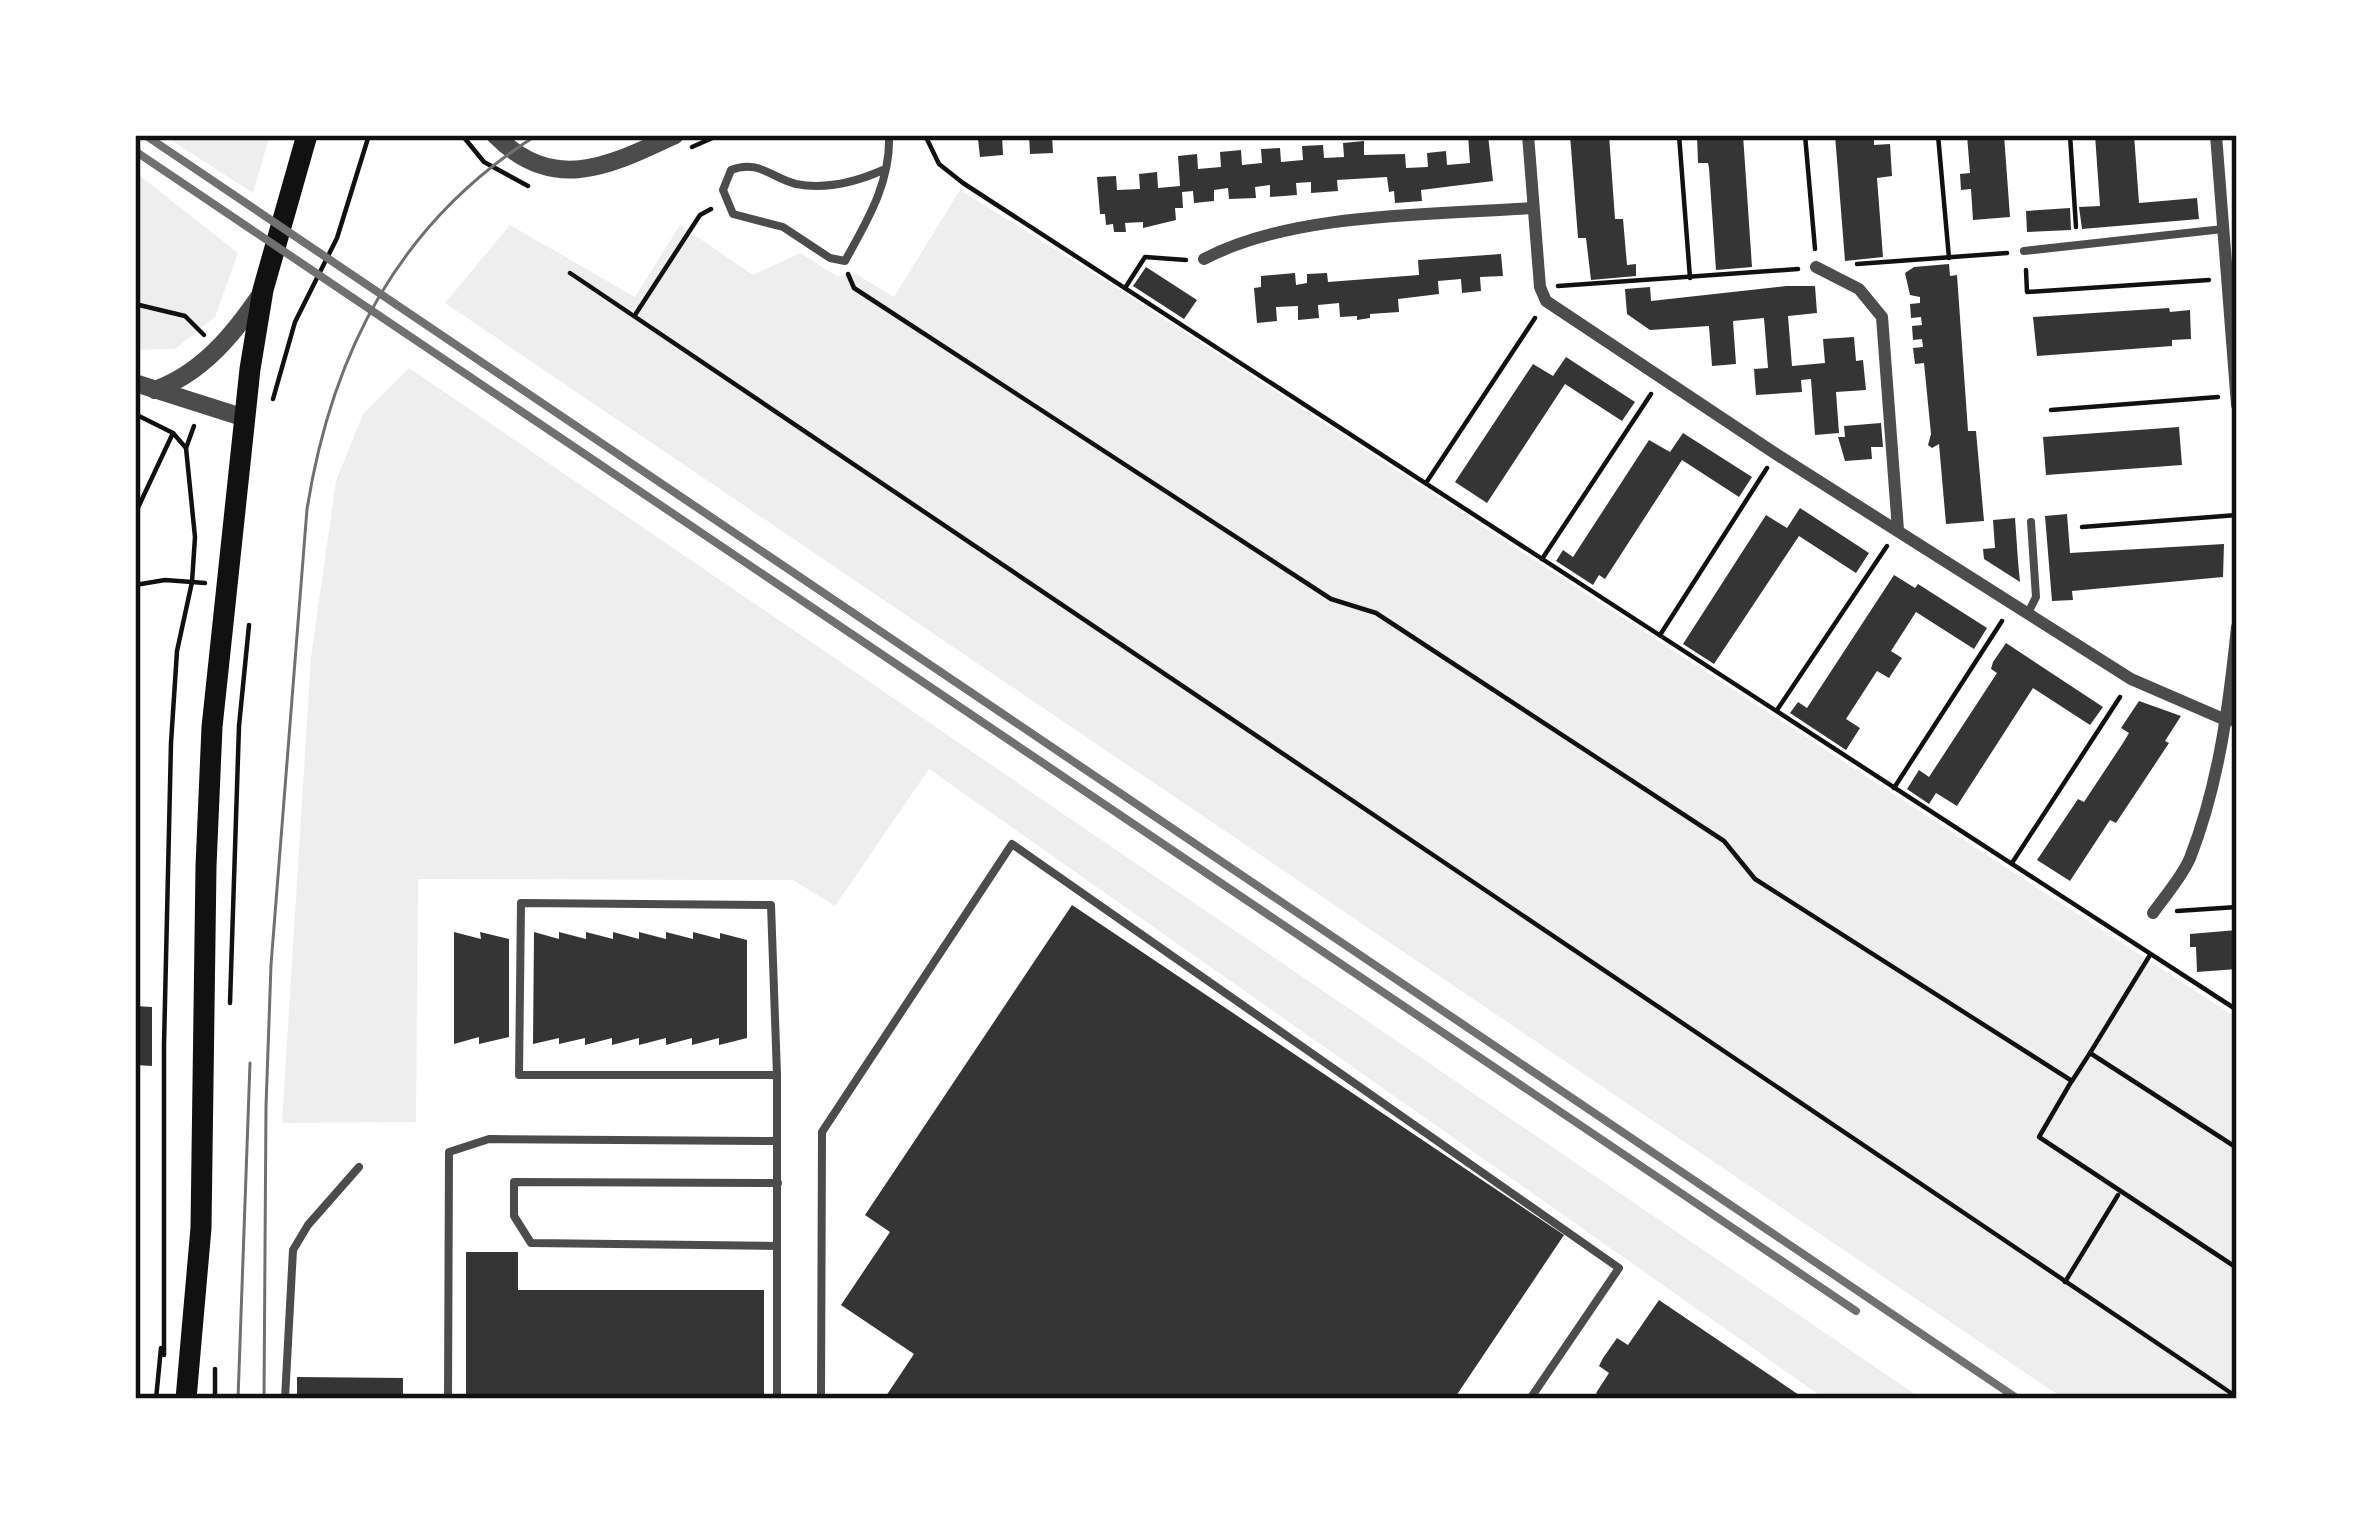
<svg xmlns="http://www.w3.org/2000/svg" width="2372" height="1534" font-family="'Golos Text',sans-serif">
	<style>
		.green { fill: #eee }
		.building { fill: #353535 }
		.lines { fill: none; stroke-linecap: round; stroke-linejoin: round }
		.path { stroke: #111; stroke-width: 4.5 }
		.service { stroke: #4c4c4c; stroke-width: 8 }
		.minor { stroke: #4c4c4c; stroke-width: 12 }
		.tertiary { stroke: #4c4c4c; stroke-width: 18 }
		.secondary { stroke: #111; stroke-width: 21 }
		.tram { stroke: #707070; stroke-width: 3 }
		.rail { stroke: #707070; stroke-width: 8 }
		.neatline { fill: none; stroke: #111; stroke-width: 4.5 }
	</style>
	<rect width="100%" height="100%" fill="#fff"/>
	<!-- green -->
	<g class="green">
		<path d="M163 135H270L253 193Z"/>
		<path d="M135 172 238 253 215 317 175 349 135 350Z"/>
		<path d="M960 190 1112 285 2237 1018V1399H2064L445 303 510 225 635 297 680 225 753 275 800 253 837 276 856 274 894 297Z"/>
		<path d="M409 368 1922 1399H1825L929 769 835 906 793 880 418 879 416 1122 282 1123 311 657 336 481 363 414Z"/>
	</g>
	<!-- building -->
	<g class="building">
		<path d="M966 135H1002L1003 155 980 157 978 139 967 140Z"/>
		<path d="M1029 135H1052L1053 153 1030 154Z"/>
		<path d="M1468 135H1488L1493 181 1421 190 1422 201 1395 203 1394 191 1389 192 1387 177 1337 180 1338 191 1311 193V182L1296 183 1297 195 1270 197V185L1255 187 1256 198 1229 199 1228 188 1214 190V201L1194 203 1193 191 1182 192 1183 208H1175L1176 220 1143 228V222L1125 223 1126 232H1114L1113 224 1106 225 1105 214H1100L1097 177 1116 176 1117 190 1140 189 1139 174 1157 172 1158 188 1180 186 1178 156 1197 154 1198 169 1221 167 1220 152 1241 150 1242 165 1262 163 1261 149 1280 148 1281 162 1303 160 1302 146 1323 145 1324 158 1344 157 1343 143 1364 141V155L1405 154 1406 168 1428 167 1427 153 1446 151 1447 165 1470 163Z"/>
		<path d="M1570 135H1609L1615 219H1623L1627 265 1636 264V276L1591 280 1586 238H1578Z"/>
		<path d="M1697 135H1743L1752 267 1716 270 1709 168 1708 163H1698Z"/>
		<path d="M1835 135H1874V145L1890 144 1892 176 1877 178 1883 257 1845 261Z"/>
		<path d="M1967 135H2004L2010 217 1973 220 1971 189 1961 190 1960 174 1970 173Z"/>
		<path d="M2095 135H2134L2139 203 2197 198 2199 219 2082 229 2079 207 2100 206Z"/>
		<path d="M2070 208 2071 230 2027 232 2026 211Z"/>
		<path d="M1501 254 1503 276 1480 277 1481 291 1462 293 1461 279 1438 281 1439 294 1398 299 1399 312 1370 314V318L1357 320V316L1340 317 1339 303 1318 305 1319 318 1298 320V306L1276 307 1277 321 1257 323 1254 288 1261 287V276L1295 273 1296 285 1307 283V274L1327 273 1328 282 1419 275 1418 260Z"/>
		<path d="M1949 264 1950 276 1957 275 1968 431H1976L1984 521 1946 524 1939 444 1932 448 1928 445 1931 434 1924 363 1915 364 1913 348 1923 347 1922 339 1913 340 1912 326 1922 325 1921 317 1911 318 1910 304 1920 303V297L1910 295 1905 273 1914 267Z"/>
		<path d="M1146 267 1197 300 1184 319 1133 286Z"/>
		<path d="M1786 286H1815L1817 313 1788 316 1792 366 1825 363 1823 339 1854 337 1856 361 1863 360 1866 390 1836 392 1839 433 1815 435 1811 379 1801 380 1802 392 1756 395 1754 369 1768 368 1764 318 1733 321 1736 364 1712 366 1709 326 1650 330 1627 314 1625 289 1650 287 1651 301Z"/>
		<path d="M2169 308 2170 312 2190 310 2191 339 2172 340V346L2037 356 2033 317Z"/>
		<path d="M1566 357 1635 402 1622 421 1565 384 1487 503 1455 482 1533 364 1553 376Z"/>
		<path d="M1881 423 1883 447H1871L1872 459 1845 461 1838 437H1845L1844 426Z"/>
		<path d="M2179 427 2182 465 2046 475 2043 437Z"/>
		<path d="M1683 433 1752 477 1739 497 1682 460 1605 579 1599 575 1593 585 1556 561 1563 550 1573 557 1649 440 1670 452Z"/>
		<path d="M1800 508 1869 553 1856 573 1799 536 1714 664 1683 644 1766 515 1787 528Z"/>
		<path d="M2067 514 2070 553 2224 544 2223 577 2072 591 2073 600 2052 601 2045 516Z"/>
		<path d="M2015 518 2018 561 2020 582 1984 559 1983 549 1995 548 1993 520Z"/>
		<path d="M1894 575 1915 588 1918 584 1987 628 1974 649 1916 612 1891 651 1902 658 1889 678 1877 671 1846 719 1860 728 1846 750 1790 713 1798 702 1807 708Z"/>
		<path d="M2006 643 2103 707 2090 725 2033 688 1957 806 1936 793 1929 804 1907 789 1919 770 1929 777 1997 673 1991 669 1993 662Z"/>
		<path d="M2139 701 2181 716 2165 741 2169 743 2116 823 2110 820 2070 881 2037 860 2078 799 2084 802 2123 743 2129 733 2121 728Z"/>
		<path d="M1072 905 1564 1235 1454 1399H884L914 1354 841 1305 890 1232 865 1215Z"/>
		<path d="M2237 930V969L2197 972 2196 947H2190V934Z"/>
		<path d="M454 932 481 939 480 932 509 939V1037L479 1044V1037L454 1044Z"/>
		<path d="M534 932 559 939V932L586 939V932L613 939V932L639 939V932L666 939V932L693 939V932L720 939V933L747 940V1038L719 1045V1038L692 1045V1038L666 1045V1038L639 1045V1038L612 1045V1038L585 1045V1038L559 1044V1038L533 1044Z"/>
		<path d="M135 1006 152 1007V1066L135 1065Z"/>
		<path d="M466 1252H518V1290H764V1399H466Z"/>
		<path d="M1659 1300 1805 1399H1604L1596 1393 1609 1373 1599 1366 1603 1358 1617 1338 1628 1345Z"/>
		<path d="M297 1377 403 1378V1399H297Z"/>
	</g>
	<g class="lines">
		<!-- path -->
		<g class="path">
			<path d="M462 135 484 162 528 186"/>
			<path d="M925 135 939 164 963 183 2237 1010"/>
			<path d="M1679 135 1690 278"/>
			<path d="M1805 135 1815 249"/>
			<path d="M1938 135 1949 258"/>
			<path d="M2070 135 2076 227"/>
			<path d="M692 147 719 135"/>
			<path d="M1857 264 2007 253"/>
			<path d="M2026 270 2027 292 2209 280"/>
			<path d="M570 273 2237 1397"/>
			<path d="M848 274 854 288 1331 599 1376 613 1724 841 1755 879 2072 1081 2090 1053 2237 1148"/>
			<path d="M1558 286 1798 269"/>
			<path d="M1125 288 1145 257 1186 260"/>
			<path d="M135 304 185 316 204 335"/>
			<path d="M635 315 700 215 711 209"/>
			<path d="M273 399 295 322 337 238 369 135"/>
			<path d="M2051 410 2218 397"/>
			<path d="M135 414 173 433 186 448 195 537 192 582 177 651 171 743 164 1045V1355"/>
			<path d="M186 448 194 426"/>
			<path d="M1426 483 1535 318"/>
			<path d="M135 514 173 433"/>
			<path d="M2082 527 2237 515"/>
			<path d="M1542 559 1651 394"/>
			<path d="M135 585 165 580 205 583"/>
			<path d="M1660 635 1767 468"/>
			<path d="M1777 710 1887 546"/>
			<path d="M1894 788 2002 621"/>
			<path d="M2012 863 2120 697"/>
			<path d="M2177 911 2237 907"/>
			<path d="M230 1003 239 726 249 625"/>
			<path d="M2090 1053 2150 955"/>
			<path d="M2071 1082 2039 1137 2237 1268"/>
			<path d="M2065 1282 2118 1195"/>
			<path d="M215 1369V1399"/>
			<path d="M156 1399 161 1348"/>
		</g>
		<!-- service -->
		<g class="service">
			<path d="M883 170C856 182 827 190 796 184 772 178 758 159 731 170L723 190 733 214 783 227 830 258 845 261C867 221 891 182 889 135"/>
			<path d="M2024 251 2223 229"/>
			<path d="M2028 613 2036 597 2031 522"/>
			<path d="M777 1246 531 1243 514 1216V1182L778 1183"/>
			<path d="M285 1399 293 1250 308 1225 359 1167"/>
			<path d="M448 1399 449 1152 489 1139 777 1141"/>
			<path d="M777 1399V1075L771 905 521 903 519 1075H777"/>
			<path d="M821 1399 822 1132 1012 844 1619 1268 1530 1399"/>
		</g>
		<!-- minor -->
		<g class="minor">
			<path d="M1528 135 1540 287 1546 301 1776 454 2131 679 2228 721"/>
			<path d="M2216 135 2237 405"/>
			<path d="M1204 259C1293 212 1432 215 1533 208"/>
			<path d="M1816 267 1859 289 1882 317 1898 530"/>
			<path d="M2153 913C2165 896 2182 877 2190 858 2219 784 2229 705 2237 627"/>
		</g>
		<!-- tertiary -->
		<g class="tertiary">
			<path d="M495 135C554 195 611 165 675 135"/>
			<path d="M135 383 245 418"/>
			<path d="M155 390C202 373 233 335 261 294"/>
		</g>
		<!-- secondary -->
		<path class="secondary" d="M186 1399 201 1228 206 866 212 727 250 369 263 290 307 135"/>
		<!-- tram -->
		<g class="tram">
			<path d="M238 1399 250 1063"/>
			<path d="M264 1399 266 1106 271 965 307 509C332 352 399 222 537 135"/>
		</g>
		<!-- rail -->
		<g class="rail">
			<path d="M145 135 2018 1399"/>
			<path d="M135 151 1856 1311"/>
		</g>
	</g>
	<!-- border -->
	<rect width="2372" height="1534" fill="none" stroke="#ffffff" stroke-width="276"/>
	<rect x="138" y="138" width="2096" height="1258" class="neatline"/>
</svg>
